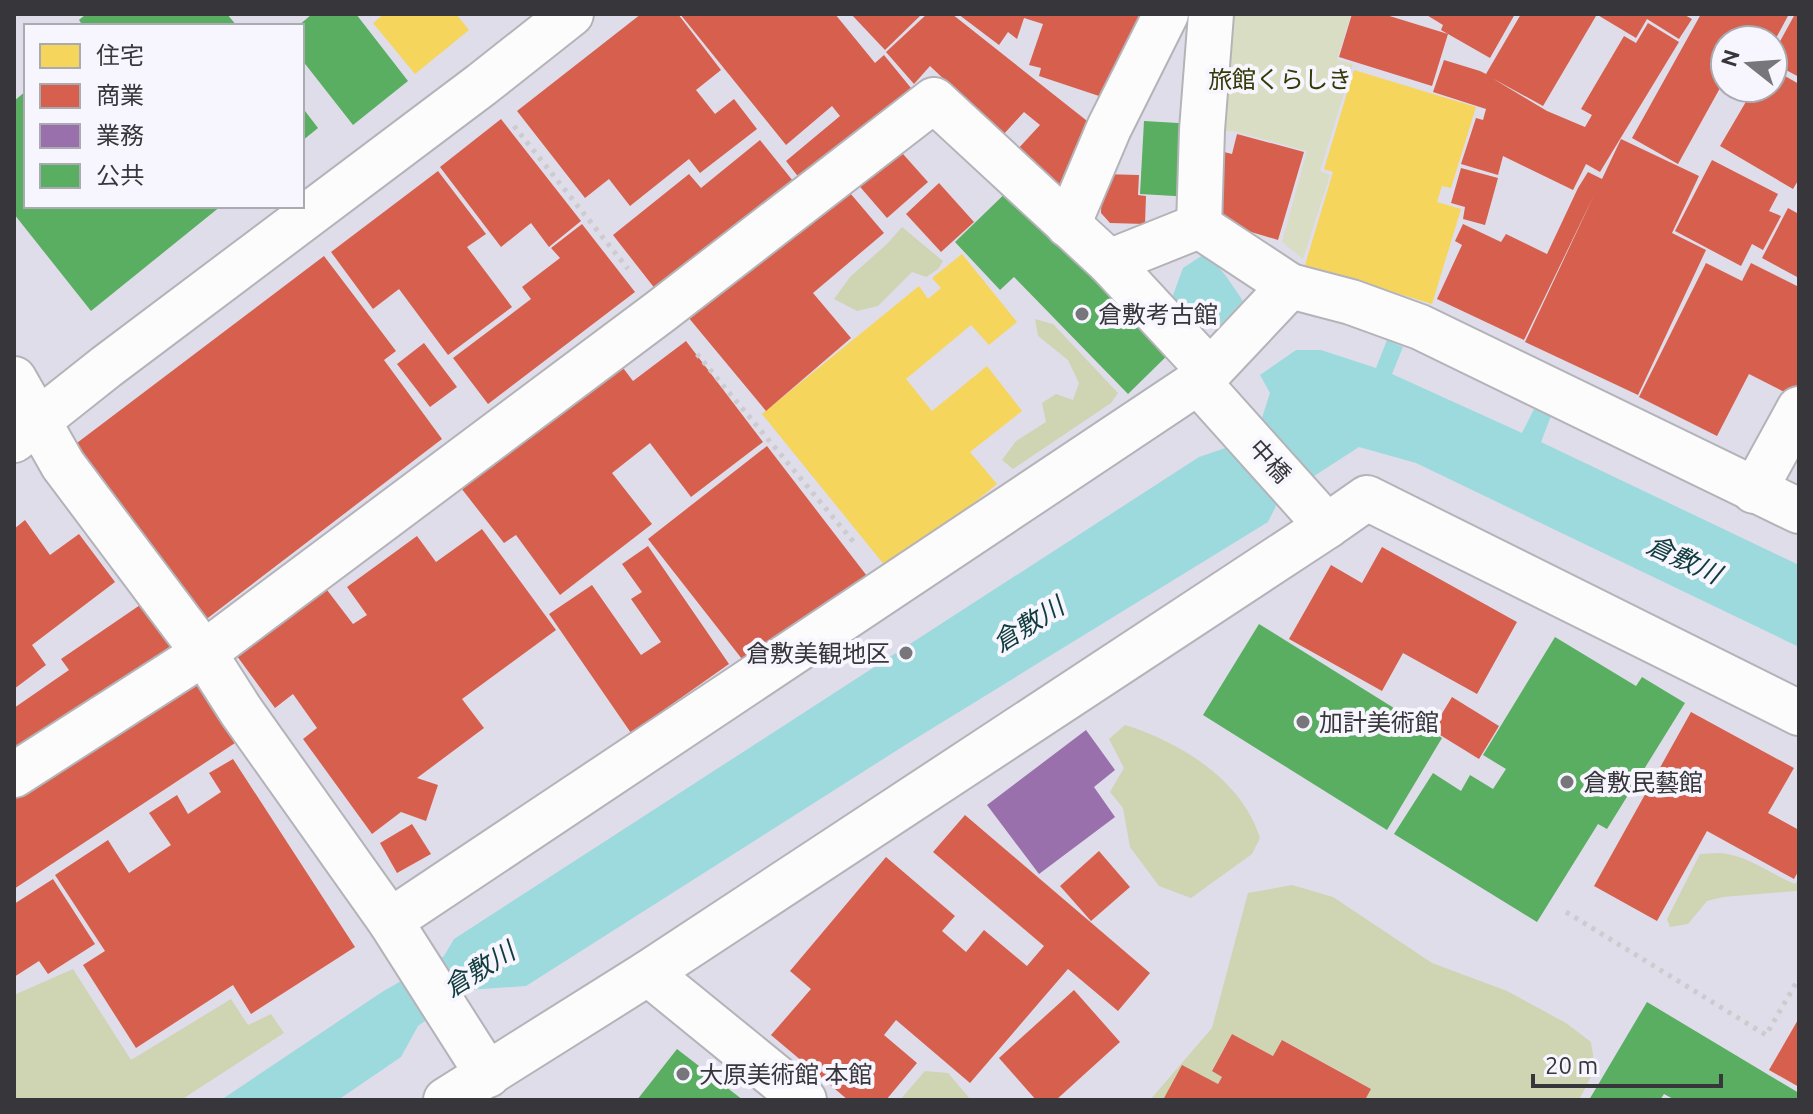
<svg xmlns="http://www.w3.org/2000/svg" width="1813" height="1114" font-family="Ubuntu,'Noto Sans JP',sans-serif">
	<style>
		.built { fill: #dfddea; fill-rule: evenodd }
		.green { fill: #d9ddc4 }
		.forest { fill: #cfd4b3 }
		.water { fill: #9cdade }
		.homes { fill: #f6d55c }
		.shops { fill: #d6604d }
		.offices { fill: #9970ab }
		.public { fill: #5aae61 }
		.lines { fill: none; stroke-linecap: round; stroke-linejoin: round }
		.pedestrian-casing { stroke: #b4b3b8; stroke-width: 48 }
		.minor-casing { stroke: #b4b3b8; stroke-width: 48 }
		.tertiary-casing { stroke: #b4b3b8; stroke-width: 48 }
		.path { stroke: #cccbcd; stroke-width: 5; stroke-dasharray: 4 6; stroke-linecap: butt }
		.pedestrian { stroke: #fcfcfd; stroke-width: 44 }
		.minor { stroke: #fcfcfd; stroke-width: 44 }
		.tertiary { stroke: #fcfcfd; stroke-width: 44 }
		.poi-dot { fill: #76767b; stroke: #f7f6ff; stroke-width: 3 }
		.labels { text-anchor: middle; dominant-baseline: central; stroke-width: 8; stroke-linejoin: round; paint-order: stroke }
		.park-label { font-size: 24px; fill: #343906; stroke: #f7f6ff }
		.poi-label { font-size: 24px; fill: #37373b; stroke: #f7f6ff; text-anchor: start }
		.street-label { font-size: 24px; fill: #37373b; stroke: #f7f6ff }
		.water-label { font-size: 26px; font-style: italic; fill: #113c3d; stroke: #f7f6ff }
	</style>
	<rect width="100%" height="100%" fill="#ecebf1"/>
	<!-- built -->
	<path class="built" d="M14 14H1799V1100H14ZM26 26H302V206H26ZM1725 40H1773V88H1725Z"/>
	<!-- green -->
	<path class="green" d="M1226 14H1351L1337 60 1353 64 1320 171 1330 175 1303 259 1282 242 1307 151 1233 131 1215 132Z"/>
	<!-- forest -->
	<g class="forest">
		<path d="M902 227 943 261 938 269 926 277 912 272 878 306 857 311 834 299 850 277 887 244Z"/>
		<path d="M1035 319 1053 324 1118 393 1111 403 1013 469 1002 460 1016 441 1046 422 1042 403 1056 394 1073 400 1079 383 1068 360 1038 336Z"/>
		<path d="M1125 725C1180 742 1242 780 1260 838L1252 854 1191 898 1159 886 1130 847 1123 808 1110 792 1124 768 1109 739Z"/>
		<path d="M1719 853C1748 855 1768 873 1795 884L1799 879V889L1796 891 1723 897 1707 901 1688 924 1670 927 1667 919 1700 854Z"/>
		<path d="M1292 885 1333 897 1432 963 1507 991 1566 1023 1591 1042 1595 1069 1579 1100H1365L1371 1089 1283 1040 1273 1056 1232 1034 1212 1070 1222 1077 1218 1084 1163 1100H1150L1212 1028 1248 893Z"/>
		<path d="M73 969 131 1060 231 999 248 1025 271 1014 284 1033 181 1100H14V995Z"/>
		<path d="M925 1071 948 1073 971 1100H900Z"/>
	</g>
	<!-- water -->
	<g class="water">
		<path d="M1206 253 1226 276 1243 301 1220 325 1209 322 1191 332 1168 309 1183 268Z"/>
		<path d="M1387 340 1403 347 1392 374 1522 433 1534 409 1551 416 1541 442 1799 565V647L1416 463 1359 447 1280 498 1268 522 910 742 526 986 468 990 418 1026 401 1057 338 1100H221L382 992 444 956 454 939 1199 457 1231 446 1260 424 1270 393 1260 375 1296 350H1321L1376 368Z"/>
	</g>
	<!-- homes -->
	<g class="homes">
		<path d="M384 14H456L469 30 415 74 373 23Z"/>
		<path d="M1354 70 1476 107 1451 188 1442 186 1437 202 1461 209 1432 304 1305 265 1333 172 1324 169Z"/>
		<path d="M962 254 1017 322 989 345 971 325 906 379 932 411 987 366 1022 411 970 452 997 484 890 572 762 414 919 286 928 299 941 288 932 278Z"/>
	</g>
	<!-- shops -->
	<g class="shops">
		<path d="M641 14H678L721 70 696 90 715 114 734 99 757 129 700 173 689 159 630 206 609 179 585 198 517 111Z"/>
		<path d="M680 14H835L875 63 884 55 911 88 800 179 786 161 840 116 832 106 786 145Z"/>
		<path d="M851 14H922L885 50Z"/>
		<path d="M927 14H952L1096 128 1057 190 1015 152 1040 125 1024 112 1003 135 930 66 914 84 886 52Z"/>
		<path d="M958 14H1139L1111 100 1039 76 1041 68 1029 65 1043 24 1024 18 1017 39 1008 32 999 45Z"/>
		<path d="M1352 14H1383L1448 34 1441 30 1443 25 1425 14H1515L1490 58 1448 34 1432 86 1339 57Z"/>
		<path d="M1521 14H1593L1596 16 1543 106 1492 78 1547 111 1585 127 1592 115 1581 109 1624 36 1636 43 1648 23 1679 42 1600 172 1586 164 1573 190 1503 156 1498 175 1461 164 1476 118 1483 120 1486 109 1433 92 1444 60 1480 71 1486 74Z"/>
		<path d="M1596 14H1683L1692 19 1679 39 1647 19 1636 38Z"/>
		<path d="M1701 14H1789L1775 40H1725V79L1678 164 1632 138Z"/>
		<path d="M1795 14H1799V77L1773 63V54Z"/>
		<path d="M1773 69 1799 84V179L1793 189 1720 146 1754 88H1773Z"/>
		<path d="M501 119 581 221 549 247 531 223 501 247 440 167Z"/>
		<path d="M1237 134 1304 152 1278 240 1211 220 1214 183 1224 152 1232 154Z"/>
		<path d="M1621 139 1699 176 1672 233 1706 250 1638 395 1525 342 1595 193 1524 340 1437 299 1462 245 1455 241 1463 224 1501 242 1506 234 1547 254 1578 188 1588 172 1602 179Z"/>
		<path d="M760 140 793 181 656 290 613 235 689 174 701 188Z"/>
		<path d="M895 145 928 182 887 218 855 181Z"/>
		<path d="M1712 160 1778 194 1769 211 1781 216 1763 250 1752 244 1741 266 1675 231Z"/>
		<path d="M1461 168 1498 178 1485 225 1463 219 1465 207 1451 203Z"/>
		<path d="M438 171 486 234 467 247 512 307 448 355 399 289 373 309 331 252Z"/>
		<path d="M1102 174 1139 175 1138 195 1146 196 1145 224 1110 223 1101 213Z"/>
		<path d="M839 180 884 233 813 293 851 338 766 411 683 311Z"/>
		<path d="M939 183 974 222 941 252 906 214Z"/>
		<path d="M1788 208 1797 213 1799 209V278L1762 258Z"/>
		<path d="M582 224 635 292 488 404 453 358 531 299 522 287 560 258 551 248Z"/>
		<path d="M324 256 396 351 384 360 442 439 204 621 65 452Z"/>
		<path d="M1706 263 1742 281 1751 263 1799 287V387L1794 397 1749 374 1717 436 1639 397Z"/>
		<path d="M686 341 763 442 691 497 650 443 612 473 652 524 560 595 516 535 504 543 454 479 614 356 633 381Z"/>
		<path d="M424 343 457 387 430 407 397 364Z"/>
		<path d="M767 446 867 576 749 668 648 539Z"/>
		<path d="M25 520 50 555 79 534 115 582 32 645 46 665 14 689V529Z"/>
		<path d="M482 529 556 630 462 699 484 728 417 778 438 785 426 821 401 812 372 834 303 739 317 728 293 694 275 708 234 652 324 586 353 624 367 615 347 587 417 536 436 562Z"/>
		<path d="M648 546 729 664 631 733 549 614 592 585 641 655 661 642 631 599 642 592 622 564Z"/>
		<path d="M1382 547 1517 622 1477 694 1403 653 1382 691 1289 639 1331 565 1362 583Z"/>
		<path d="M143 603 176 651 14 762V708L69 670 61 659Z"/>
		<path d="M193 678 235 743 14 889V795Z"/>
		<path d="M1452 697 1499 726 1479 759 1432 730Z"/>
		<path d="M1691 712 1794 768 1768 813 1799 830V870L1794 879 1707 831 1657 921 1594 886Z"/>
		<path d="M233 759 355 947 251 1014 233 985 136 1048 83 965 105 951 55 875 108 840 129 873 171 845 149 813 177 795 188 814 221 792 209 773Z"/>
		<path d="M965 815 1150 973 1118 1011 1068 969 970 1083 896 1020 884 1035 917 1063 886 1100H848L771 1035 811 989 790 971 886 857 955 916 942 931 966 952 984 930 1027 966 1044 946 933 852Z"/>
		<path d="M412 824 431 854 397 873 380 843Z"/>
		<path d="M1099 851 1130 887 1091 921 1060 886Z"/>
		<path d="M53 879 95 944 48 974 39 961 14 977V904Z"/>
		<path d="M1074 990 1120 1042 1056 1100H1036L999 1058Z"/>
		<path d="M1799 1018V1087L1769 1070Z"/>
		<path d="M1232 1034 1273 1056 1282 1040 1371 1089 1365 1100H1163L1182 1065 1218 1084 1222 1077 1212 1071Z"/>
	</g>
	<!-- offices -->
	<path class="offices" d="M1086 730 1115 770 1094 787 1115 817 1039 874 987 805Z"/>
	<!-- public -->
	<g class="public">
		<path d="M86 14H227L237 26H83L79 20Z"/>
		<path d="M312 14H356L408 81 353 125 302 60V26H298Z"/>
		<path d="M26 91V206H221L91 311 14 214V101Z"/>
		<path d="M302 107 318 128 302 141Z"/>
		<path d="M1144 121 1195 124 1192 197 1140 194Z"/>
		<path d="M1019 180 1178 345 1128 394 1014 277 1000 290 955 242Z"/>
		<path d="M1259 624 1442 738 1387 830 1203 715Z"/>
		<path d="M1555 637 1636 686 1642 677 1685 703 1607 829 1598 824 1537 922 1394 834 1433 773 1461 791 1470 775 1493 789 1506 769 1483 755Z"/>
		<path d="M1647 1002 1799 1093V1100H1675L1664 1094 1660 1100H1589Z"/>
		<path d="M677 1049 743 1100H637Z"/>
	</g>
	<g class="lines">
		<defs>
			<g id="pedestrian">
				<path d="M1211 14 1202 130 1199 226 1290 286"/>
				<path d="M1109 262 1199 226"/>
				<path d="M1198 382 1327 526"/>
				<path d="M390 921 1198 382 1210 371"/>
				<path d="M446 1100 648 973 1327 526 1367 498 1799 713"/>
			</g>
			<g id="minor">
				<path d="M1068 225 1109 128 1166 14"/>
				<path d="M14 379 63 465 204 653 241 711 390 921 488 1075"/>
				<path d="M1754 491 1799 409"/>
				<path d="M14 775 204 653 661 311 934 100 1109 262 1210 371 1290 286 1351 302 1420 327 1799 511"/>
				<path d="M648 973 804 1100"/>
			</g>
			<path id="tertiary" d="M14 440 106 367 481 85 571 14"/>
		</defs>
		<!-- pedestrian casing -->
		<use href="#pedestrian" class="pedestrian-casing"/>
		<!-- minor casing -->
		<use href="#minor" class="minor-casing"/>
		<!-- tertiary casing -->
		<use href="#tertiary" class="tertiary-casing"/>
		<!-- path -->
		<g class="path">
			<path d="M514 126 628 269"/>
			<path d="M697 354 857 546"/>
			<path d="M1566 912 1766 1035 1799 978"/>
		</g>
		<!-- pedestrian -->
		<use href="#pedestrian" class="pedestrian"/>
		<!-- minor -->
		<use href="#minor" class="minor"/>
		<!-- tertiary -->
		<use href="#tertiary" class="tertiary"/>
	</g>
	<!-- markers -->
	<g class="poi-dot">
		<circle cx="1082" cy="314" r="8"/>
		<circle cx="906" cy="653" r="8"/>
		<circle cx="1303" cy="722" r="8"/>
		<circle cx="1567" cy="782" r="8"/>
		<circle cx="683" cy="1074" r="8"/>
	</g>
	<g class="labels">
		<!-- park labels -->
		<g class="park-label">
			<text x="1280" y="79">旅館くらしき</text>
		</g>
		<!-- poi labels -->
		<g class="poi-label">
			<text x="1098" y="314">倉敷考古館</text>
			<text x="890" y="653" text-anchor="end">倉敷美観地区</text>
			<text x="1319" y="722">加計美術館</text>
			<text x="1583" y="782">倉敷民藝館</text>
			<text x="699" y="1074">大原美術館 本館</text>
		</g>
		<!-- street labels -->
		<g class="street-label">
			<text transform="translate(1270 461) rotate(48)">中橋</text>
		</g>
		<!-- water labels -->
		<g class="water-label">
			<text transform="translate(1684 559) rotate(25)">倉敷川</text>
			<text transform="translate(1028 624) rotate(-32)">倉敷川</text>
			<text transform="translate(479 969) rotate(-32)">倉敷川</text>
		</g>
	</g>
	<!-- border -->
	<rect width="1813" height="1114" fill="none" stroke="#37373b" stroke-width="32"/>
	<!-- legend -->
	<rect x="24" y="24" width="280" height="184" fill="#f7f6ff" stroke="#aaaab1" stroke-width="2"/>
	<rect x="40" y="44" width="40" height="24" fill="#f6d55c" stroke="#aaaab1" stroke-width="2"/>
	<text x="96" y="64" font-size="24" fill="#37373b">住宅</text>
	<rect x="40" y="84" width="40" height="24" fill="#d6604d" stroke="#aaaab1" stroke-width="2"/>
	<text x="96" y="104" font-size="24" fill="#37373b">商業</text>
	<rect x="40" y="124" width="40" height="24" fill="#9970ab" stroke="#aaaab1" stroke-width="2"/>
	<text x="96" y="144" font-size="24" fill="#37373b">業務</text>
	<rect x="40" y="164" width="40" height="24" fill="#5aae61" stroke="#aaaab1" stroke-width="2"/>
	<text x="96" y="184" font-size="24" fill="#37373b">公共</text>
	<!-- north arrow -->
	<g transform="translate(1749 64) rotate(287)"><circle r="38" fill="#f7f6ff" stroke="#aaaab1" stroke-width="2"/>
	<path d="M0-6L14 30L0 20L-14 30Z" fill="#76767b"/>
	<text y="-12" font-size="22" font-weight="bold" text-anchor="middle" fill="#37373b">N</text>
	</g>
	<!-- scale -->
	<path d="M1533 1074v12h188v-12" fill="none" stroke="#37373b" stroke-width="4"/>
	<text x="1545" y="1074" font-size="24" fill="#37373b" stroke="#f7f6ff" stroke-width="6" paint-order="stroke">20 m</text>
</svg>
